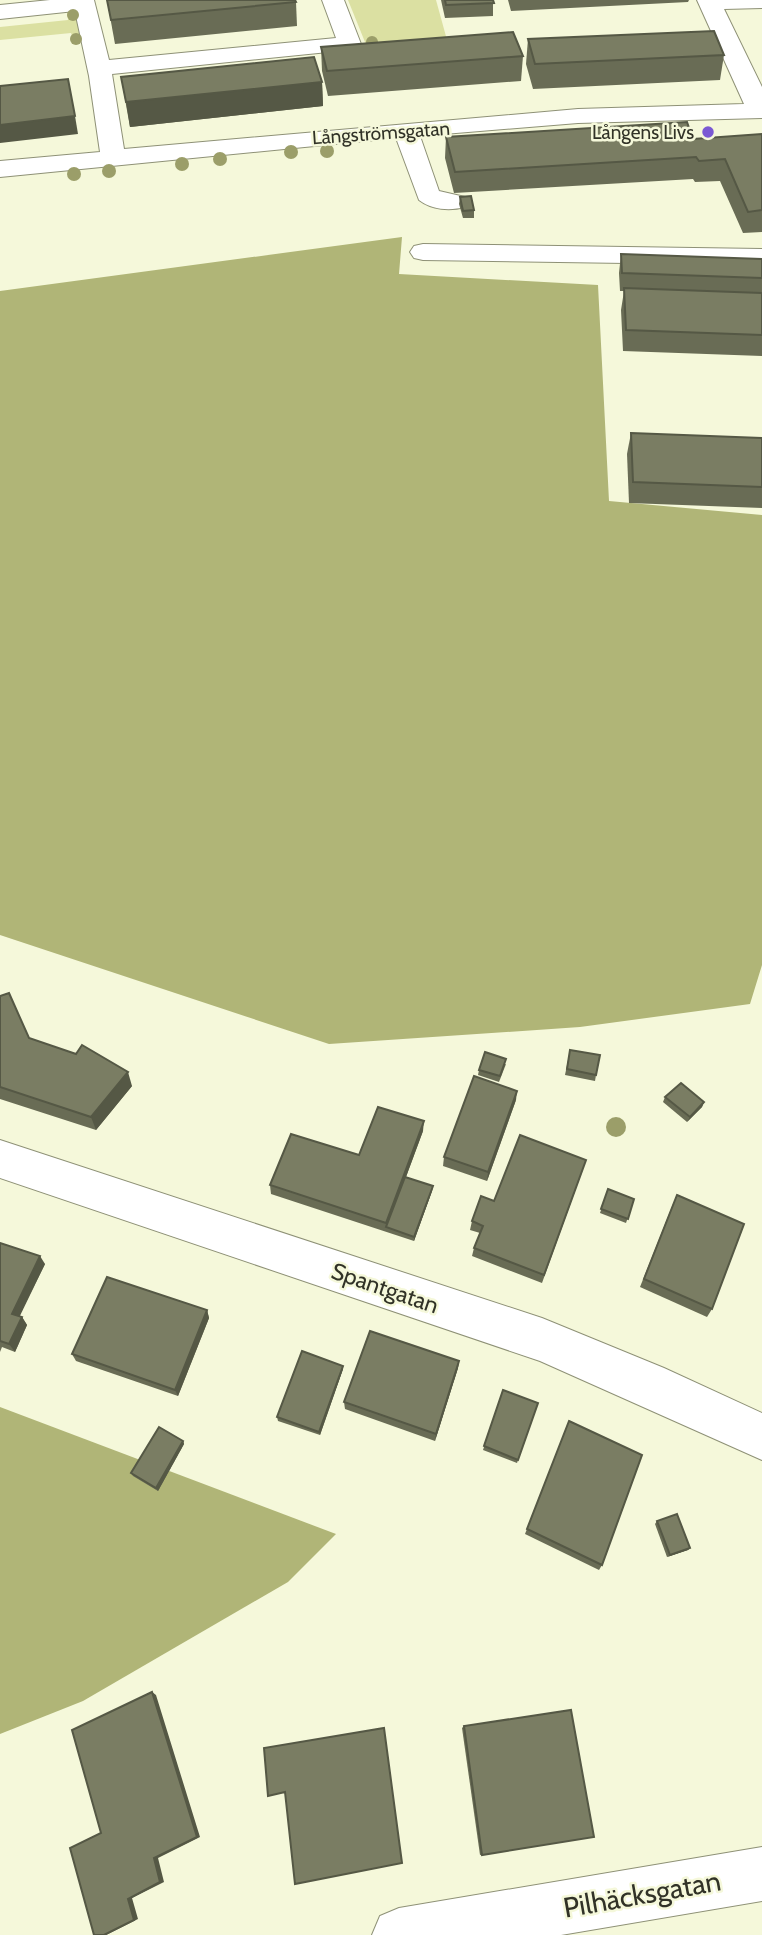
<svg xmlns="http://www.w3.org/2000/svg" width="762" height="1935" font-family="Cabin,sans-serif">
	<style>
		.green { fill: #dbe0a2 }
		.forest { fill: #b0b577 }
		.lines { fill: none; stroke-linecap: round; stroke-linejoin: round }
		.minor-casing { stroke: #8e9176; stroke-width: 2 }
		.minor { fill: #fff; fill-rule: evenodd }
		.tree { fill: #9b9e69 }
		.wall { fill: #696c55 }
		.shaded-wall { fill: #555845 }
		.building { fill: #7a7d63; stroke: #555845; stroke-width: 2 }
		.poi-dot { fill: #7a59d3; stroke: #f5f8da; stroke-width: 2.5 }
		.labels { text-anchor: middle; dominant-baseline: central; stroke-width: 5; stroke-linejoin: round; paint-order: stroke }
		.far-poi-label { font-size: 19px; fill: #313227; stroke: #f5f8da; text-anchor: end }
		.far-street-label { font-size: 19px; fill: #313227; stroke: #f5f8da }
		.street-label { font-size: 23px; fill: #313227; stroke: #f5f8da }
		.near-street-label { font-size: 28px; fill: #313227; stroke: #f5f8da }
	</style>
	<rect width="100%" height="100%" fill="#f5f8da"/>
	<!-- green -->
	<g class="green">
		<path d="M348 0H436L447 40 367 47Z"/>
		<path d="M67 10 76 13 80 40 76 44 71 33 0 40V27L68 20Z"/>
	</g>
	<!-- forest -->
	<g class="forest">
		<path d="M402 237 399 274 598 285 609 501 762 515V965L750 1004 580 1027 329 1044 0 935V291Z"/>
		<path d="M0 1407 336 1534 288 1582 83 1701 0 1734Z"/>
	</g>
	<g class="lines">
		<defs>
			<g id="minor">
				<path d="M50 0H94L109 60 336 38 322 0H344L361 44 358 49 112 74 124 149 578 109 744 104 697 0H762V8L724 9 762 87V118L578 123 420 136 439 191 465 197 469 202 465 207C450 211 432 210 419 200L396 138 0 177V161L100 152 89 76 75 11 0 19V5Z"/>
				<path d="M423 244 762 249V265L423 260 414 258 410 252 414 246Z"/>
				<path d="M0 1140 542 1318 664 1368 762 1413V1460L540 1361 0 1178Z"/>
				<path d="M762 1847V1901L561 1935H372L380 1916 399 1908Z"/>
			</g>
		</defs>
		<!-- minor casing -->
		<use href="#minor" class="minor-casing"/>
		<!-- minor -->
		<use href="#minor" class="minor"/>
	</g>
	<!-- trees -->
	<g class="tree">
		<circle cx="73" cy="15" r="6"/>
		<circle cx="76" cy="39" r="6"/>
		<circle cx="372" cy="42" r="6"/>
		<circle cx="327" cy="151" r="7"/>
		<circle cx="291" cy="152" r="7"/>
		<circle cx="220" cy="159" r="7"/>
		<circle cx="182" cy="164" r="7"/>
		<circle cx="109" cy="171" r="7"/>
		<circle cx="74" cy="174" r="7"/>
		<circle cx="616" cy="1127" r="10"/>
	</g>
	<!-- wall -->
	<g class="wall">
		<path d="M107 0 296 2 297 26 115 44Z"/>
		<path d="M441 0H493V16L445 18Z"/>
		<path d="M508 0H689L688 2 511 11Z"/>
		<path d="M528 39 724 55 720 80 533 89 526 64Z"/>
		<path d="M321 47 523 56 521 81 328 96 322 71Z"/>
		<path d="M121 77 322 82 323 106 130 127Z"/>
		<path d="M762 134V232L743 233 720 181 695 182 693 179 454 193 445 158 446 137 693 139Z"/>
		<path d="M460 197 474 210V218H463L459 204Z"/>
		<path d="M621 254 762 259V356L623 351 621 310 624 291H620L619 273Z"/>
		<path d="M631 433 762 438V508L629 503 627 454Z"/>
		<path d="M0 996 29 1038 132 1086 96 1130 0 1099Z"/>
		<path d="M570 1050 596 1075 595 1081 565 1075Z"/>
		<path d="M506 1064 499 1082 478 1075 479 1070Z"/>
		<path d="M665 1097 704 1102 702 1107 687 1122 663 1102Z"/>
		<path d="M516 1100 487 1181 443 1166 444 1157Z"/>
		<path d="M423 1131 406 1177 433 1186 432 1191 414 1241 271 1194 270 1185 359 1155Z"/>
		<path d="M583 1169 542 1283 472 1256 474 1248 480 1233 470 1230 472 1221 494 1201Z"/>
		<path d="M608 1189 634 1199 626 1223 600 1213Z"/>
		<path d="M673 1204 712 1309 707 1317 640 1287Z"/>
		<path d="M0 1243 45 1264 19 1316 22 1317 27 1325 15 1352 2 1347 0 1352Z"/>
		<path d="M207 1310 209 1318 178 1396 76 1361 72 1354Z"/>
		<path d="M459 1361 458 1368 435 1441 345 1409 344 1402Z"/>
		<path d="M343 1366V1369L320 1435 278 1421 277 1417Z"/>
		<path d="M503 1390 538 1403 517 1463 483 1450Z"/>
		<path d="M569 1421 602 1565 599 1570 525 1534Z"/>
		<path d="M183 1441 184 1444 158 1491 133 1476 131 1473Z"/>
		<path d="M657 1521 690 1548 688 1550 667 1557 655 1524Z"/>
		<path d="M464 1726 594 1837 480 1855 462 1728Z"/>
	</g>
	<!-- shaded-wall -->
	<g class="shaded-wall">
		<path d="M322 82 323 106 130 127 126 102Z"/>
		<path d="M75 116 78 134 0 143V125Z"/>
		<path d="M128 1072 132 1086 96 1130 91 1117Z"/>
		<path d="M517 1091 516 1100 487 1181 488 1172Z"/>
		<path d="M704 1102 702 1107 687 1122 690 1117Z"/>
		<path d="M424 1121 423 1131 387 1228 386 1227V1223Z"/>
		<path d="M433 1186 432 1191 414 1241V1237Z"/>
		<path d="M40 1256 45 1264 17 1322 12 1314Z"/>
		<path d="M207 1310 209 1318 178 1396 175 1390Z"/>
		<path d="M22 1317 27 1325 15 1352 9 1344Z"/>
		<path d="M459 1361 458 1368 435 1441 436 1434Z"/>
		<path d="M343 1366V1369L320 1435 319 1432Z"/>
		<path d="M183 1441 184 1444 158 1491 156 1488Z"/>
		<path d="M690 1548 688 1550 667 1557 670 1555Z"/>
		<path d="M152 1692 156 1695 200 1837 158 1858 164 1882 132 1898 138 1919 106 1935H104L154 1858Z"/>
	</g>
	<!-- building -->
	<g class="building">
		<path d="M107 0H295L296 2 111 20Z"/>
		<path d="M445 0H493L494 3 446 5Z"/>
		<path d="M714 31 724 55 535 64 528 39Z"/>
		<path d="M513 32 523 56 327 71 321 47Z"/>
		<path d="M314 57 322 82 126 102 121 77Z"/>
		<path d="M68 79 75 116 0 125V86Z"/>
		<path d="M687 122 693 139 762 134V210L748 212 725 159 699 161 696 157 455 172 446 137Z"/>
		<path d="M471 196 474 210 463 211 460 197Z"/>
		<path d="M621 254 762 259V278L622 273Z"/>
		<path d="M624 288 762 293V335L626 330Z"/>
		<path d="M631 433 762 438V487L633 482Z"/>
		<path d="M9 993 29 1038 76 1054 82 1045 128 1072 91 1117 0 1087V996Z"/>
		<path d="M570 1050 600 1055 596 1075 567 1069Z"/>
		<path d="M485 1052 506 1059 500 1076 479 1070Z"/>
		<path d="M474 1076 517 1091 488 1172 444 1157Z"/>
		<path d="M681 1083 704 1102 690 1117 665 1097Z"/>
		<path d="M378 1107 424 1121 386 1223 270 1185 291 1134 359 1155Z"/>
		<path d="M520 1135 586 1160 544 1275 474 1248 483 1226 472 1221 481 1196 494 1201Z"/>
		<path d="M405 1177 433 1186 414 1237 386 1227Z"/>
		<path d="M608 1189 634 1199 628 1219 601 1209Z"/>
		<path d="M677 1195 744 1224 712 1309 644 1279Z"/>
		<path d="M0 1243 40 1256 12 1314 22 1317 9 1344 0 1341Z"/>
		<path d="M107 1277 207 1310 175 1390 72 1354Z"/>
		<path d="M370 1331 459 1361 436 1434 344 1402Z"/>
		<path d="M302 1351 343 1366 319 1432 277 1417Z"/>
		<path d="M503 1390 538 1403 518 1460 484 1446Z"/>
		<path d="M569 1421 642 1455 602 1565 527 1529Z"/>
		<path d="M159 1427 183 1441 156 1488 131 1473Z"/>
		<path d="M677 1514 690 1548 670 1555 657 1521Z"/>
		<path d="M152 1692 197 1837 154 1858 160 1882 128 1899 134 1920 104 1935H94L70 1848 101 1833 72 1730Z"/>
		<path d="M571 1710 594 1837 482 1855 464 1726Z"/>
		<path d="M384 1728 402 1863 295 1884 285 1792 268 1796 264 1748Z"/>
	</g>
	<!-- markers -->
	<circle class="poi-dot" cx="708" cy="132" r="7"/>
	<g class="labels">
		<!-- far-poi labels -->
		<g class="far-poi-label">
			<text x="694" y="132">Långens Livs</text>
		</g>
		<!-- far-street labels -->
		<g class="far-street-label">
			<text transform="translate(381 133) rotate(-4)">Långströmsgatan</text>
		</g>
		<!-- street labels -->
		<g class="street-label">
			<text transform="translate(385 1288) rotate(19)">Spantgatan</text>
		</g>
		<!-- near-street labels -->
		<g class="near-street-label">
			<text transform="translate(642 1894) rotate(-10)">Pilhäcksgatan</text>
		</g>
	</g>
</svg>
